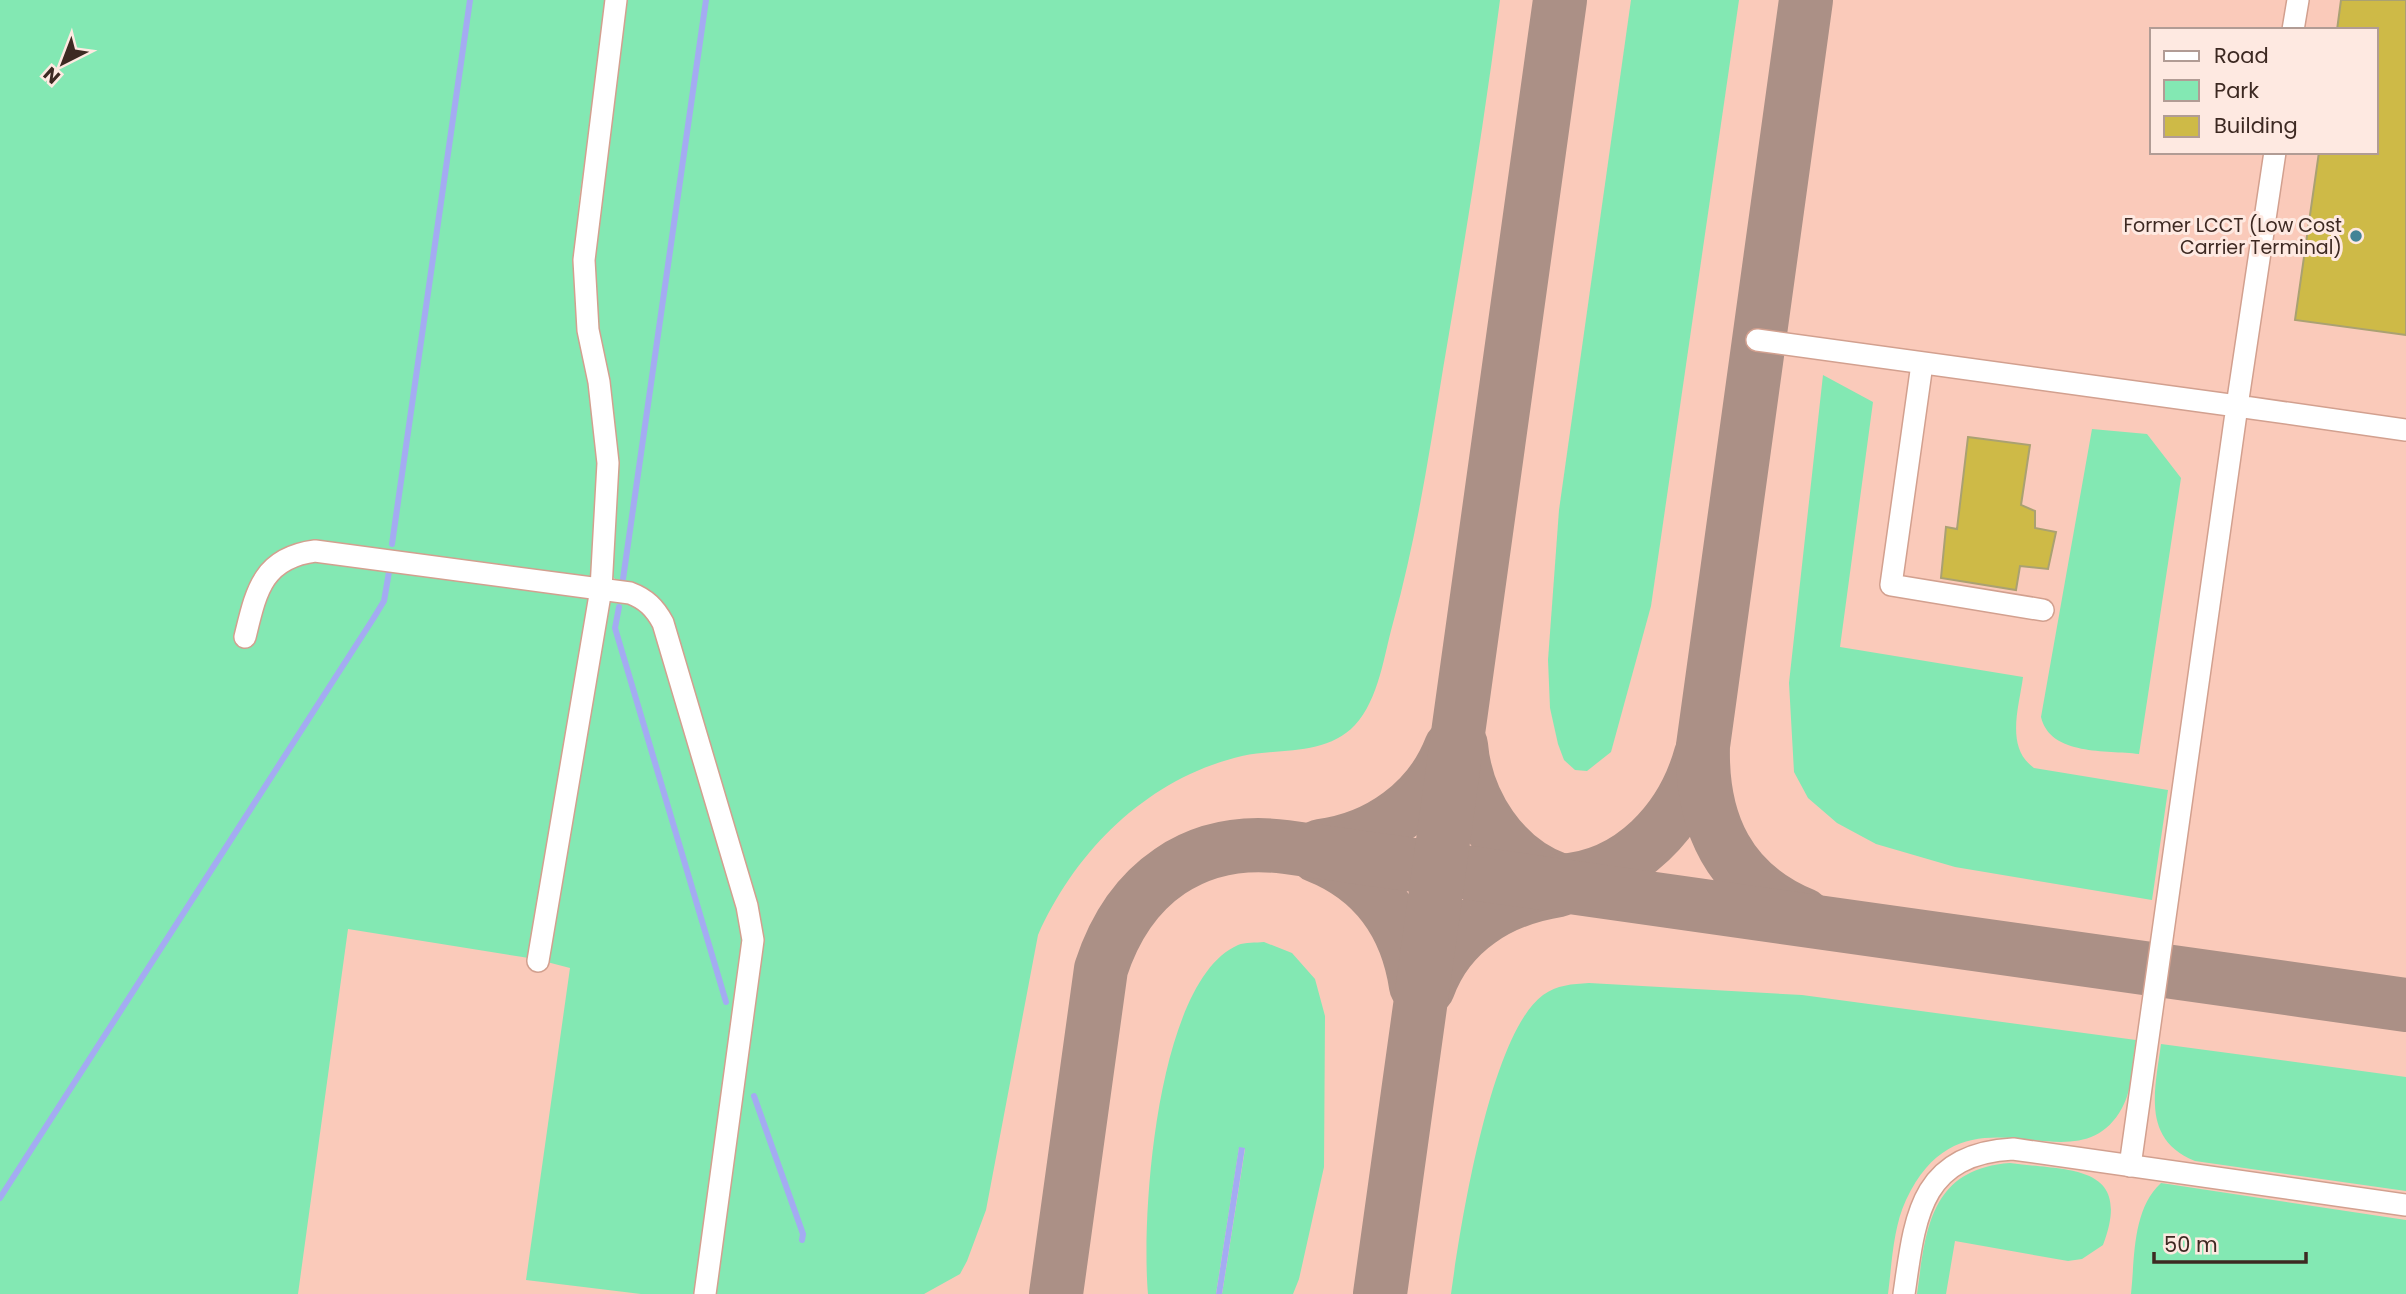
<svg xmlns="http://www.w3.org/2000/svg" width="2406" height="1294" font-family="Poppins,sans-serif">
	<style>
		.built { fill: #facaba; fill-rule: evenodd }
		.green { fill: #83e8b3 }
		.water { fill: #a4abf2 }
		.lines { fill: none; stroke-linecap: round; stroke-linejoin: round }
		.stream { stroke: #a4abf2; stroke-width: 6 }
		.taxiway { stroke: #ab9086; stroke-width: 54 }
		.building { fill: #ceba47; stroke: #aaa172; stroke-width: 2 }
		.minor-casing { stroke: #d2a08f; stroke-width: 24 }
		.minor { stroke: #fff; stroke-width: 21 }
		.poi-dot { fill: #438496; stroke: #fee9e1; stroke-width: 2.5 }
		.labels { text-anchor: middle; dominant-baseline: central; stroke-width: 6; stroke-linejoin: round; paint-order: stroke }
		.poi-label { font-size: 19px; fill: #3d2922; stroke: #fee9e1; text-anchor: end }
	</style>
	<rect width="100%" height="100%" fill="#f9d9ce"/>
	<!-- built -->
	<path class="built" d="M0 0H2406V1294H0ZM2152 30H2376V152H2152Z"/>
	<!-- green -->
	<g class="green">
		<path d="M0 0H608L579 201 574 270 600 467 592 582 310 542C253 561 250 585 238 639L252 642C262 601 267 572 313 559L590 597 529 958 348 929 298 1294H0Z"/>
		<path d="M625 0H1500C1484 124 1464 246 1443 369 1429 455 1416 540 1393 623 1384 655 1379 699 1355 725 1326 756 1280 748 1242 756 1148 778 1076 850 1038 935L986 1210 967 1261 960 1274 924 1294H712L757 910 674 621C660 598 645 584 618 582L612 576 605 374 594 292 593 255Z"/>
		<path d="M1631 0H1739L1651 606 1611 752 1587 771 1575 770 1564 760 1558 744 1550 708 1548 660 1559 510Z"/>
		<path d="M1823 375 1873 402 1840 647 2023 677C2019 708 2005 747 2034 768L2168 790 2152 900 1955 867 1876 844 1837 823 1808 798 1794 772 1789 683Z"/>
		<path d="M2092 429 2147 434 2181 478 2139 754C2107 750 2050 756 2041 717Z"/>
		<path d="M613 601 632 602 653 619 739 906 744 935 697 1294H641L526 1280 570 968 547 962 607 605Z"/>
		<path d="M1264 942 1292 953 1315 979 1325 1016 1324 1167 1299 1279 1293 1294H1222L1245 1149 1239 1148 1216 1294H1148C1141 1217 1156 981 1238 945 1245 942 1256 943 1264 942Z"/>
		<path d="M1589 983 1802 995 2136 1040C2132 1061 2133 1089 2122 1108 2075 1194 1966 1073 1906 1200 1893 1228 1892 1263 1888 1294H1451C1460 1228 1490 1034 1543 995 1557 985 1572 984 1589 983Z"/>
		<path d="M2161 1044 2406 1077V1191L2195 1161C2141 1139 2155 1090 2161 1044Z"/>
		<path d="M2010 1163C2068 1171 2134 1163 2103 1245L2082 1259 2068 1261 1955 1241 1946 1294H1917C1926 1229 1930 1169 2010 1163Z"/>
		<path d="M2161 1183 2406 1220V1294H2131C2135 1257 2132 1210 2161 1183Z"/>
	</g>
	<!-- water -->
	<path class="water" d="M1239 1147 1245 1148 1222 1294H1216Z"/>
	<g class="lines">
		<!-- stream -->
		<g class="stream">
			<path d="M392 544 470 0"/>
			<path d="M623 579 706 0"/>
			<path d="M619 607 615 628 726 1002"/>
			<path d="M754 1096 803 1234 802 1240"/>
			<path d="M0 1198 373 619 384 601 389 572"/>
		</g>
		<!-- taxiway -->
		<g class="taxiway">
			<path d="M1461 745C1466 803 1503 860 1559 880"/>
			<path d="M1320 846C1378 839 1430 802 1451 747"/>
			<path d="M1317 856C1375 879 1407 926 1416 986"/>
			<path d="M1559 881C1631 877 1683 820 1701 754"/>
			<path d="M1804 915C1729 884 1701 823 1703 746L1806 0"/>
			<path d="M1428 988C1449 930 1501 899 1559 890"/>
			<path d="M1056 1294 1101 969C1129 883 1195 835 1286 847L2406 1005"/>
			<path d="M1380 1294 1560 0"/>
		</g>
	</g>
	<!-- building -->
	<g class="building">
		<path d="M2341 0H2406V335L2295 320 2319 152H2376V30H2337Z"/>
		<path d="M1968 437 2030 445 2021 505 2035 511V528L2056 532 2048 569 2020 566 2016 590 1941 578 1946 527 1957 529Z"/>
	</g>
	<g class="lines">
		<defs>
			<g id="minor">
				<path d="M2293 30 2298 0"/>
				<path d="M2275 152 2237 406 2406 430"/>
				<path d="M1757 340 2237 406 2130 1166"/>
				<path d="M1922 364 1891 585 2043 610"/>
				<path d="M245 637C256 592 262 558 315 551L630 593C646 599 655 608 663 623L747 906 753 940 705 1294"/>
				<path d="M538 961 601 589 608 463 599 382 588 330 584 260 616 0"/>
				<path d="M1904 1294C1915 1218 1919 1154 2013 1149L2406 1205"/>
			</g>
		</defs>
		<!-- minor casing -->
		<use href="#minor" class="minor-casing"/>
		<!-- minor -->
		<use href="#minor" class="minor"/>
	</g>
	<!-- markers -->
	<circle class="poi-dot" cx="2356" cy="236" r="7"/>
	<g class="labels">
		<!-- poi labels -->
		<g class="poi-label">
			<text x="2342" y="225">Former LCCT (Low Cost<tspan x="2342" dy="22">Carrier Terminal)</tspan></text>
		</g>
	</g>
	<!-- legend -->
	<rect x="2150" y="28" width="228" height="126" fill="#fee9e1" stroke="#b19c95" stroke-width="2"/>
	<rect x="2164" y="51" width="35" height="10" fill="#ffffff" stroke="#b19c95" stroke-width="2"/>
	<text x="2214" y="63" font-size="21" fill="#3d2922">Road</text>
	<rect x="2164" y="80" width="35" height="21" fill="#83e8b3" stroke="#b19c95" stroke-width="2"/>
	<text x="2214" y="98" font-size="21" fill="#3d2922">Park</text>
	<rect x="2164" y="116" width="35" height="21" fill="#ceba47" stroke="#b19c95" stroke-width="2"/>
	<text x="2214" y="133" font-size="21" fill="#3d2922">Building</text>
	<!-- north arrow -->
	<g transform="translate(63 63) rotate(222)" stroke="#fee9e1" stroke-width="5" paint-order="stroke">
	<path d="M0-5L12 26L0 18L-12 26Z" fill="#3d2922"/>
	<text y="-10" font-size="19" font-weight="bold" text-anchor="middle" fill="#3d2922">N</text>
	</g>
	<!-- scale -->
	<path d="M2154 1252v10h152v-10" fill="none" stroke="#3d2922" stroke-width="3.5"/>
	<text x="2164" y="1252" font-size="21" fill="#3d2922" stroke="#fee9e1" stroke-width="5" paint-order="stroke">50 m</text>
</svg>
